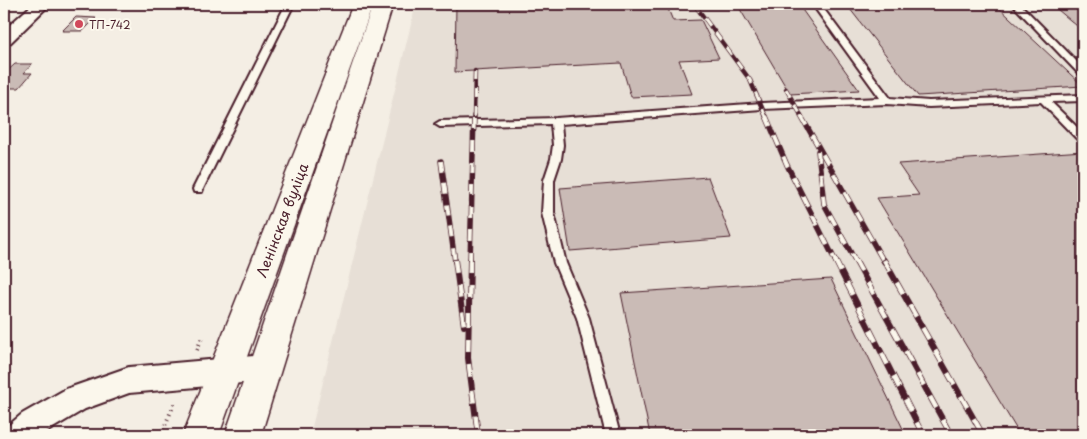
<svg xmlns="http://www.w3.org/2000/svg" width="1087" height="439" font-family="'Playpen Sans',sans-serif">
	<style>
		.built { fill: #e7dfd6 }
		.building { fill: #cabbb6; stroke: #4a1f2b }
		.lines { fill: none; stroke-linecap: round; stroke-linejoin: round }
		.lane-casing { stroke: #4a1f2b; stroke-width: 4 }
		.street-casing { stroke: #4a1f2b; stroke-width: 4 }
		.primary-casing { stroke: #4a1f2b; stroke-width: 3 }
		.path { stroke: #4a1f2b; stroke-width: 4; stroke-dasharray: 1 4.5; stroke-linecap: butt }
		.lane { fill: #fbf7ec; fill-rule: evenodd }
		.street { fill: #fbf7ec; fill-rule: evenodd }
		.primary { fill: #fbf7ec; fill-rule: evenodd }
		.rail-far2-casing { stroke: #4a1f2b; stroke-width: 4.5 }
		.rail-far1-casing { stroke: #4a1f2b; stroke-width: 5.5 }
		.rail-casing { stroke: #4a1f2b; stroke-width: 6 }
		.rail-far2 { stroke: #fbf7ec; stroke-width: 3; stroke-dasharray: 9; stroke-linecap: butt }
		.rail-far1 { stroke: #fbf7ec; stroke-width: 4; stroke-dasharray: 11; stroke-linecap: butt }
		.rail { stroke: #fbf7ec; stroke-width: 4.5; stroke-dasharray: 13; stroke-linecap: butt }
		.poi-dot { fill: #d1495b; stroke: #fbf7ec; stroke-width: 2 }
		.labels { text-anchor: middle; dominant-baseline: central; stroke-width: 4; stroke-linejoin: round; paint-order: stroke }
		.far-poi-label { font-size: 11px; fill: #4a1f2b; stroke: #fbf7ec; text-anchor: start }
		.street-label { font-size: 14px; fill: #4a1f2b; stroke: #fbf7ec }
	</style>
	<rect width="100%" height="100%" fill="#f4eee4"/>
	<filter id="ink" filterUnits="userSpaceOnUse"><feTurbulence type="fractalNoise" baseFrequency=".02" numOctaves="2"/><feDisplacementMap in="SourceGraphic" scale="10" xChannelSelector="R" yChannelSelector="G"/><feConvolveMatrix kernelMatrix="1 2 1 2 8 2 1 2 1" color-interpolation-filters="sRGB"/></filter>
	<g filter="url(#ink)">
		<!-- built -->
		<path class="built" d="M416 4H1083V435H310Z"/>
		<!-- building -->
		<g class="building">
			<path d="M456 4H666L673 21 701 20 719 58 679 60 692 94 631 97 621 63 455 72Z"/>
			<path d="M737 4H798L859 90 790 94Z"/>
			<path d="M846 4H995L1083 86 918 96Z"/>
			<path d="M1051 4H1083V31Z"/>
			<path d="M76 17 96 18 83 31H62Z"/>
			<path d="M15 64H32L24 73H32L19 88H4V74Z"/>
			<path d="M1083 151V435H1020L877 198 919 195 898 164Z"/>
			<path d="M708 177 731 238 570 251 560 188Z"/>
			<path d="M831 279 906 435H650L621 293Z"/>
		</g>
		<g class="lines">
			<defs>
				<g id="lane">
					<path d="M286 4H294L203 189 202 192H194L193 189Z"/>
					<path d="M812 4H820L890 98 929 101 1083 95V101L1051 102 1083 133V142L1079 141 1041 102 929 107 887 104 762 109 561 124 563 145 561 159 554 180V213L566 263 589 318 620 435H606L577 318 554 263 542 213 544 180 551 159 553 145 551 124 440 127 435 124 440 121 556 118 762 103 880 98Z"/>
					<path d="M1012 4H1020L1083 68V76L1080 75Z"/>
				</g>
				<g id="street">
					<path d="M33 4H50L10 43 4 44V30Z"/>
					<path d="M265 355 275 359 279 368 275 377 265 381 129 393 85 409 41 435H4L9 425 22 414 66 389 129 367Z"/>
				</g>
				<g id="primary">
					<path d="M353 4H373L219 435H183Z"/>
					<path d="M373 4H393L261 435H225Z"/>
				</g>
			</defs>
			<!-- lane casing -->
			<use href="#lane" class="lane-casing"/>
			<!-- street casing -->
			<use href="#street" class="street-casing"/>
			<!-- primary casing -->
			<use href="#primary" class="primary-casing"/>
			<!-- path -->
			<g class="path">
				<path d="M197 350 203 335"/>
				<path d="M161 435 175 402"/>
			</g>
			<!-- lane -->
			<use href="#lane" class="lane"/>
			<!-- street -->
			<use href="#street" class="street"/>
			<!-- primary -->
			<use href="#primary" class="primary"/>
			<defs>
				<g id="rail-far2">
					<path d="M694 4 750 80 766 117"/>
					<path d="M786 89 802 117"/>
					<path d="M474 117 475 71"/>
				</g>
				<g id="rail-far1">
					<path d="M766 116 787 165 836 262"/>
					<path d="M801 116 884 262"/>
					<path d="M818 151 824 204 856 262"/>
					<path d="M441 161 455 262"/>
					<path d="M470 262 474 116"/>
				</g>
				<g id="rail">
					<path d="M455 260 464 326"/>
					<path d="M470 260 468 358 478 435"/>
					<path d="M835 260 923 435"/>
					<path d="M855 260 951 435"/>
					<path d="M884 260 983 435"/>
				</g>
			</defs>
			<!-- rail-far2 casing -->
			<use href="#rail-far2" class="rail-far2-casing"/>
			<!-- rail-far1 casing -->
			<use href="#rail-far1" class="rail-far1-casing"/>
			<!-- rail casing -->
			<use href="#rail" class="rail-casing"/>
			<!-- rail-far2 -->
			<use href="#rail-far2" class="rail-far2"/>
			<!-- rail-far1 -->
			<use href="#rail-far1" class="rail-far1"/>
			<!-- rail -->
			<use href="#rail" class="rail"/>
		</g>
	</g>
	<!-- markers -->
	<circle class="poi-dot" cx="79" cy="24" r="5"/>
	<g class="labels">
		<!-- far-poi labels -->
		<g class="far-poi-label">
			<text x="89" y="24">ТП-742</text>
		</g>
		<!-- street labels -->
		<g class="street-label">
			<text transform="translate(282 220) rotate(-69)">Ленінская вуліца</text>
		</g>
	</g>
	<!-- margin -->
	<rect width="1087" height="439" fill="none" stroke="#fbf7ec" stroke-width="20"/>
	<rect x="10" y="10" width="1067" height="419" fill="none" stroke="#4a1f2b" stroke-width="2" filter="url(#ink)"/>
</svg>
